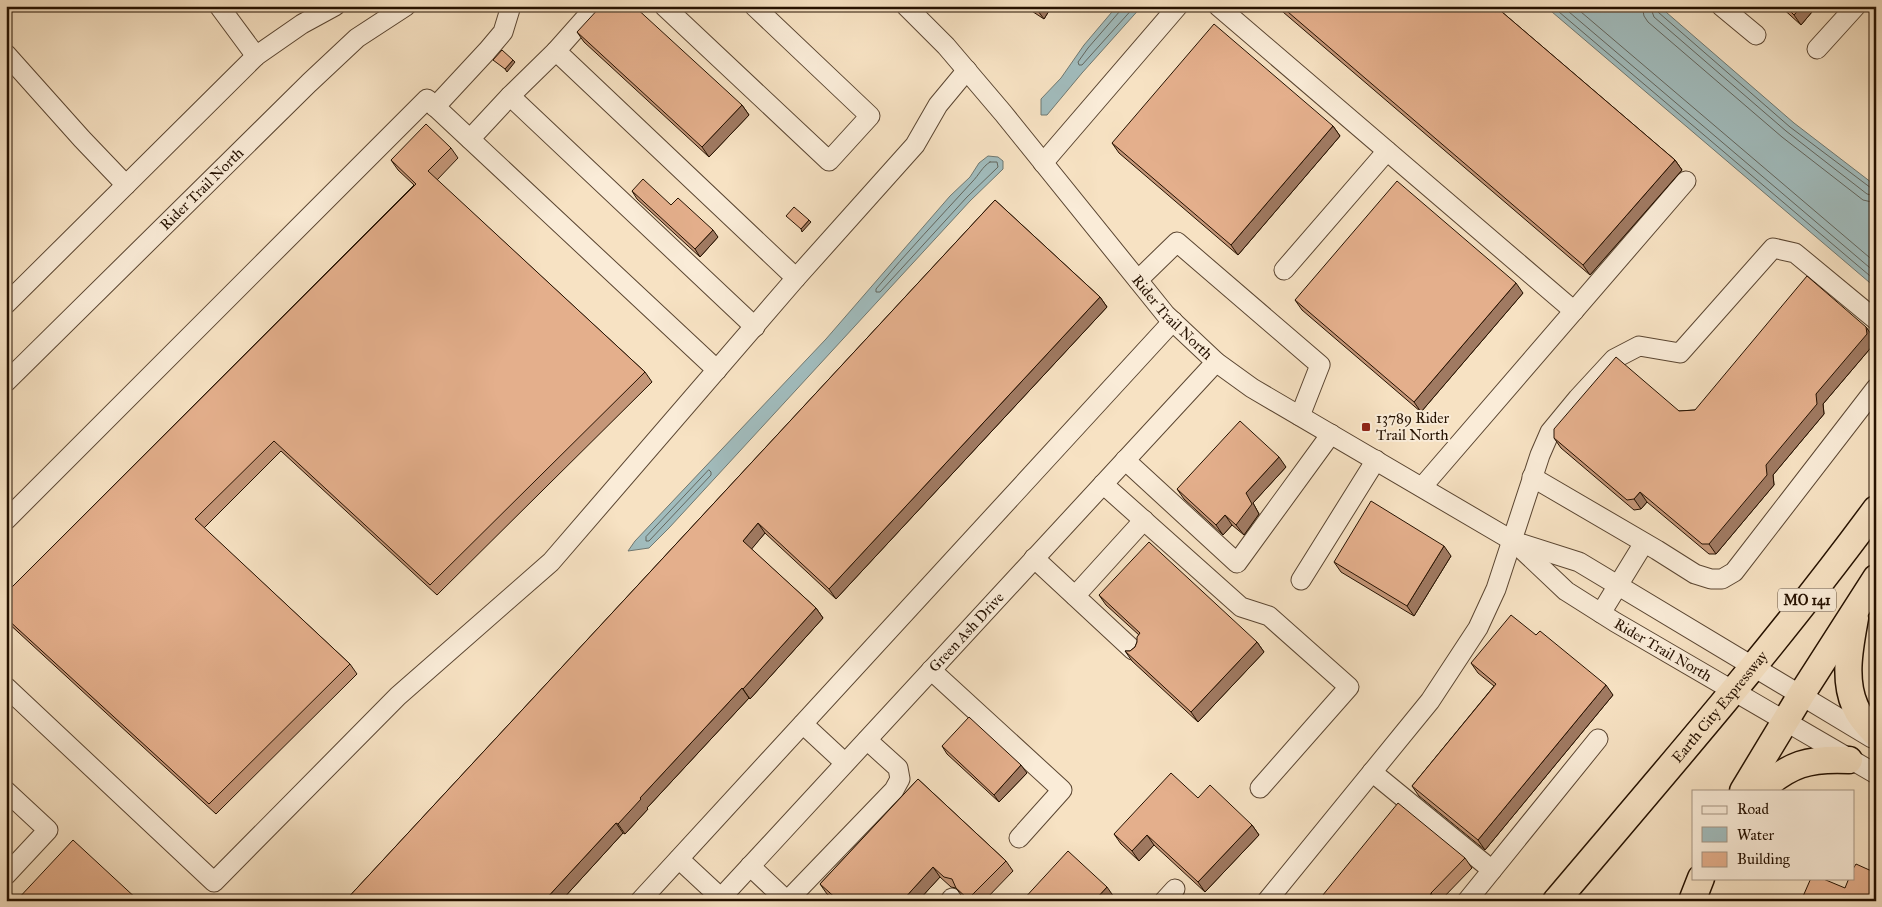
<svg xmlns="http://www.w3.org/2000/svg" width="1882" height="907" font-family="'IM FELL Great Primer',serif">
	<style>
		.water { fill: #a1bcbd; stroke: #6f7871 }
		.lines { fill: none; stroke-linecap: round; stroke-linejoin: round }
		.shore { stroke: #63665e; stroke-width: 1 }
		.minor-casing { stroke: #5a4531; stroke-width: 21 }
		.highway-casing { stroke: #251100; stroke-width: 29 }
		.minor { stroke: #faecd8; stroke-width: 19 }
		.highway { stroke: #f7e2c3; stroke-width: 26 }
		.wall { fill: #c49678; stroke: #251100 }
		.shaded-wall { fill: #a07a62; stroke: #251100 }
		.building { fill: #e4af8c; stroke: #251100 }
		.poi-dot { fill: #8f2418; stroke: #faecd8; stroke-width: 2 }
		.labels { text-anchor: middle; dominant-baseline: central; stroke-width: 4; stroke-linejoin: round; paint-order: stroke }
		.shield { fill: #faecd8; stroke: #655341; stroke-width: 1 }
		.shield-label { font-size: 14px; font-weight: bold; fill: #251100 }
		.street-label { font-size: 15px; fill: #251100; stroke: #faecd8 }
		.poi-label { font-size: 15px; fill: #251100; stroke: #faecd8; text-anchor: start }
	</style>
	<rect width="100%" height="100%" fill="#f7e2c3"/>
	<filter id="stains"><feTurbulence type="fractalNoise" baseFrequency=".004" numOctaves="4"/><feColorMatrix values="0 0 0 0 .2 0 0 0 0 .09 0 0 0 0 .02 0 0 0 .5 -.17"/></filter>
	<radialGradient id="worn" r=".72"><stop offset=".6" stop-color="#630" stop-opacity="0"/><stop offset="1" stop-color="#630" stop-opacity=".3"/></radialGradient>
	<!-- water -->
	<g class="water">
		<path d="M1117 6H1142L1082 73 1047 115H1041V99L1061 78 1084 45Z"/>
		<path d="M1545 6H1659L1794 123 1876 186V288Z"/>
		<path d="M988 156 998 157 1003 161V169L970 201 669 528 649 548 628 551 635 541 826 339 950 196 970 177 979 163Z"/>
	</g>
	<g class="lines">
		<!-- shore -->
		<g class="shore">
			<path d="M1121 6 1120 11 1088 48 1078 62 1079 65H1082L1135 6"/>
			<path d="M1552 6 1876 281"/>
			<path d="M1562 6 1876 273"/>
			<path d="M1574 6 1876 263"/>
			<path d="M1642 6 1644 16 1648 22 1782 137 1863 200 1876 203"/>
			<path d="M1650 6 1654 17 1786 131 1867 194 1876 196"/>
			<path d="M1656 6 1658 12 1790 127 1871 188 1876 190"/>
			<path d="M990 162H997L998 167 967 197 880 292H876V289C907 252 940 217 972 182 979 175 982 167 990 162Z"/>
			<path d="M709 470 711 472V475L649 541H646V537Z"/>
		</g>
		<defs>
			<g id="minor">
				<path d="M219 6 256 56"/>
				<path d="M596 6 556 51 796 278"/>
				<path d="M664 6 829 161 870 116 754 6"/>
				<path id="s1" d="M906 6 946 46 1003 113 1166 315 1216 362 1252 388 1513 541 1566 591 1615 622 1876 774"/>
				<path d="M1218 6 1574 311"/>
				<path d="M1721 6 1756 35"/>
				<path d="M1817 49 1856 6"/>
				<path d="M6 54 82 139 126 185"/>
				<path d="M510 96 556 51"/>
				<path d="M435 107 487 51 503 32 511 6"/>
				<path d="M470 139 510 96 755 327"/>
				<path d="M1043 163 1178 6"/>
				<path d="M1284 270 1387 151"/>
				<path d="M1138 280 1177 242 1320 365 1300 416"/>
				<path d="M6 304 256 56 302 24 335 6"/>
				<path id="s2" d="M6 382 309 83 357 38 406 6"/>
				<path d="M1125 460 1237 563 1331 434"/>
				<path d="M1532 477 1657 550 1695 574 1711 579H1722L1734 572 1876 388"/>
				<path d="M1103 484 1241 607 1269 616 1349 687 1260 788"/>
				<path d="M1422 487 1686 181"/>
				<path d="M6 520 427 99 717 370"/>
				<path d="M1519 543 1579 562 1872 738"/>
				<path d="M1034 558 1133 650"/>
				<path d="M1301 580 1376 460"/>
				<path d="M1075 596 1144 520"/>
				<path d="M1601 613 1644 543"/>
				<path d="M931 670 1062 790 1019 838"/>
				<path d="M6 687 214 882 398 696 551 562 796 278 915 145 938 105 967 70"/>
				<path d="M803 724 845 763"/>
				<path d="M1372 772 1492 870"/>
				<path d="M6 791 48 830 6 875"/>
				<path d="M679 859 721 898"/>
				<path d="M750 866 787 901"/>
				<path d="M640 901 1173 321"/>
				<path id="s3" d="M718 901 1216 362"/>
				<path d="M787 901 894 790 900 779 898 768 867 740"/>
				<path d="M950 901 952 898"/>
				<path d="M1164 901 1175 889"/>
				<path d="M1267 901 1430 701 1478 628 1496 589 1540 455 1550 432 1578 398 1614 359 1639 346 1680 353 1773 248 1795 253 1876 320"/>
				<path d="M1467 901 1598 739"/>
			</g>
			<g id="highway">
				<path d="M1855 618C1850 646 1843 679 1855 706 1859 716 1868 726 1876 734"/>
				<path d="M1743 791 1801 695 1876 578"/>
				<path d="M1759 791C1790 764 1808 758 1849 760"/>
				<path id="s4" d="M1556 901C1665 772 1776 645 1876 509"/>
				<path d="M1692 901 1701 878"/>
			</g>
		</defs>
		<!-- minor casing -->
		<use href="#minor" class="minor-casing"/>
		<!-- highway casing -->
		<use href="#highway" class="highway-casing"/>
		<!-- minor -->
		<use href="#minor" class="minor"/>
		<!-- highway -->
		<use href="#highway" class="highway"/>
	</g>
	<!-- wall -->
	<g class="wall">
		<path d="M1024 6H1052L1044 19Z"/>
		<path d="M1276 6H1495L1675 160 1682 170 1590 275Z"/>
		<path d="M1780 6H1817L1801 25Z"/>
		<path d="M577 32 742 105 749 115 709 157 584 42Z"/>
		<path d="M1333 126 1340 136 1238 255 1119 153 1112 143Z"/>
		<path d="M451 148 458 158 437 180 645 372 652 382 437 595 281 451 204 528 350 664 357 674 216 814 6 621V593L414 185 398 170 391 160Z"/>
		<path d="M632 191 671 205 718 237 700 257 637 199Z"/>
		<path d="M995 200 1100 297 1107 307 836 599 765 533 751 549 816 608 823 618 750 699 749 698 647 808 648 809 625 834 623 833 561 901H345Z"/>
		<path d="M1523 293 1421 412 1302 310 1295 300Z"/>
		<path d="M1866 327 1873 337 1874 344 1823 404 1824 414 1773 475 1774 485 1716 554H1709L1647 502 1641 509 1634 510 1561 448 1554 438 1679 411 1695 410Z"/>
		<path d="M1286 467 1253 503 1259 514 1244 535 1232 525 1223 535 1184 499 1177 489Z"/>
		<path d="M1451 556 1414 616 1341 572 1334 562Z"/>
		<path d="M1099 595 1257 642 1264 652 1198 722 1132 661 1125 651H1130L1135 647 1137 642 1139 635 1106 605Z"/>
		<path d="M1536 635 1613 695 1485 850 1419 796 1412 786 1494 686 1478 673 1471 663Z"/>
		<path d="M942 746 1027 773 999 802 947 754Z"/>
		<path d="M918 779 1006 861 1013 871 984 901H966L963 898 956 888 951 887 940 877 918 901H835L827 894 820 884Z"/>
		<path d="M1198 798 1252 825 1259 835 1205 892 1154 845 1139 861 1121 844 1114 834Z"/>
		<path d="M1465 858 1472 868 1440 901H1318Z"/>
	</g>
	<!-- shaded-wall -->
	<g class="shaded-wall">
		<path d="M1042 6H1052L1044 19 1038 11Z"/>
		<path d="M1802 6H1817L1801 25 1794 15Z"/>
		<path d="M513 60 515 62 507 72 505 69Z"/>
		<path d="M742 105 749 115 709 157 702 147Z"/>
		<path d="M1333 126 1340 136 1238 255 1231 245Z"/>
		<path d="M1675 160 1682 170 1590 275 1583 265Z"/>
		<path d="M809 220 811 222 802 232 801 229Z"/>
		<path d="M713 230 718 237 700 257 695 249Z"/>
		<path d="M1516 283 1523 293 1421 412 1414 402Z"/>
		<path d="M1100 297 1107 307 836 599 829 589Z"/>
		<path d="M1866 327 1873 337 1874 344 1823 404 1824 414 1773 475 1774 485 1716 554 1709 544 1816 394Z"/>
		<path d="M1279 457 1286 467 1253 503 1259 514 1244 535 1236 525 1246 493Z"/>
		<path d="M1640 492 1647 502 1641 509 1634 499Z"/>
		<path d="M1225 515 1232 525 1223 535 1216 525Z"/>
		<path d="M758 523 765 533 750 551 743 541Z"/>
		<path d="M1444 546 1451 556 1414 616 1407 606Z"/>
		<path d="M816 608 823 618 750 699 743 689Z"/>
		<path d="M1257 642 1264 652 1198 722 1191 712Z"/>
		<path d="M1606 685 1613 695 1485 850 1478 840Z"/>
		<path d="M742 688 749 698 647 808 648 809 625 834 618 824 640 798Z"/>
		<path d="M1021 765 1027 773 999 802 994 795Z"/>
		<path d="M616 823 623 833 561 901H544Z"/>
		<path d="M1252 825 1259 835 1205 892 1198 882Z"/>
		<path d="M1147 835 1154 845 1139 861 1132 851Z"/>
		<path d="M933 867 940 877 918 901H902Z"/>
		<path d="M1107 887 1114 897 1111 901H1094Z"/>
		<path d="M1431 893 1436 901H1428Z"/>
	</g>
	<!-- building -->
	<g class="building">
		<path d="M601 6H634L742 105 702 147 577 32Z"/>
		<path d="M1030 6H1042L1038 11Z"/>
		<path d="M1281 6H1495L1675 160 1583 265Z"/>
		<path d="M1785 6H1802L1794 15Z"/>
		<path d="M1214 24 1333 126 1231 245 1112 143Z"/>
		<path d="M502 50 513 60 505 69 493 60Z"/>
		<path d="M426 124 451 148 428 171 645 372 430 585 274 441 195 519 350 664 209 804 6 618V593L416 184 391 160Z"/>
		<path d="M643 179 671 205 678 198 713 230 695 249 632 191Z"/>
		<path d="M1397 181 1516 283 1414 402 1295 300Z"/>
		<path d="M995 200 1100 297 829 589 758 523 743 541 816 608 743 689 742 688 640 798 641 799 618 824 616 823 544 901H345Z"/>
		<path d="M794 207 809 220 801 229 786 216Z"/>
		<path d="M1807 276 1866 327 1867 334 1816 394 1817 404 1766 465 1767 475 1709 544H1702L1640 492 1634 499 1627 500 1554 438V429L1616 357 1679 411 1695 410Z"/>
		<path d="M1240 421 1279 457 1246 493 1252 504 1236 525 1225 515 1216 525 1177 489Z"/>
		<path d="M1371 501 1444 546 1407 606 1334 562Z"/>
		<path d="M1149 542 1257 642 1191 712 1125 651H1130L1135 647 1137 642V637L1140 633 1099 595Z"/>
		<path d="M1511 615 1536 635 1540 631 1606 685 1478 840 1412 786 1496 684 1471 663Z"/>
		<path d="M969 717 1021 765 994 795 942 746Z"/>
		<path d="M1171 773 1198 798 1210 785 1252 825 1198 882 1147 835 1132 851 1114 834Z"/>
		<path d="M918 779 1006 861 968 899 956 888 952 879 944 877 933 867 902 901H839L820 884Z"/>
		<path d="M1398 803 1465 858 1431 893 1428 901H1318Z"/>
		<path d="M73 840 139 901H16Z"/>
		<path d="M1068 851 1107 887 1094 901H1022Z"/>
		<path d="M1856 864 1876 873V901H1801L1811 878H1821L1845 888 1849 878H1853V869Z"/>
	</g>
	<!-- markers -->
	<rect class="poi-dot" x="1361" y="422" width="10" height="10" rx="2.5"/>
	<g class="labels">
		<!-- shield labels -->
		<rect class="shield" x="1778" y="588.5" width="58" height="23" rx="4"/>
		<g class="shield-label">
			<text x="1807" y="600">MO 141</text>
		</g>
		<!-- street labels -->
		<g class="street-label">
			<text stroke="none"><textPath href="#s2" startOffset="275">Rider Trail North</textPath></text>
			<text stroke="none"><textPath href="#s1" startOffset="410">Rider Trail North</textPath></text>
			<text stroke="none"><textPath href="#s3" startOffset="366">Green Ash Drive</textPath></text>
			<text stroke="none"><textPath href="#s1" startOffset="1006">Rider Trail North</textPath></text>
			<text stroke="none"><textPath href="#s4" startOffset="254">Earth City Expressway</textPath></text>
		</g>
		<!-- poi labels -->
		<g class="poi-label">
			<text x="1376" y="418">13789 Rider<tspan x="1376" dy="17">Trail North</tspan></text>
		</g>
	</g>
	<!-- margin -->
	<rect width="1882" height="907" fill="none" stroke="#f7e2c3" stroke-width="25"/>
	<rect x="8" y="8" width="1867" height="892" fill="none" stroke="#251100" stroke-width="2.5"/>
	<rect x="12" y="12" width="1857" height="882" fill="none" stroke="#251100"/>
	<!-- legend -->
	<rect x="1692" y="790" width="162" height="90" fill="#faecd8" stroke="#a59482"/>
	<rect x="1702" y="806" width="25" height="8" fill="#faecd8" stroke="#a59482"/>
	<text x="1737" y="814" font-size="15" fill="#251100">Road</text>
	<rect x="1702" y="827" width="25" height="15" fill="#a1bcbd" stroke="#a59482"/>
	<text x="1737" y="840" font-size="15" fill="#251100">Water</text>
	<rect x="1702" y="852" width="25" height="15" fill="#e4af8c" stroke="#a59482"/>
	<text x="1737" y="864" font-size="15" fill="#251100">Building</text>
	<rect width="100%" height="100%" filter="url(#stains)"/>
	<rect width="100%" height="100%" fill="url(#worn)"/>
</svg>
